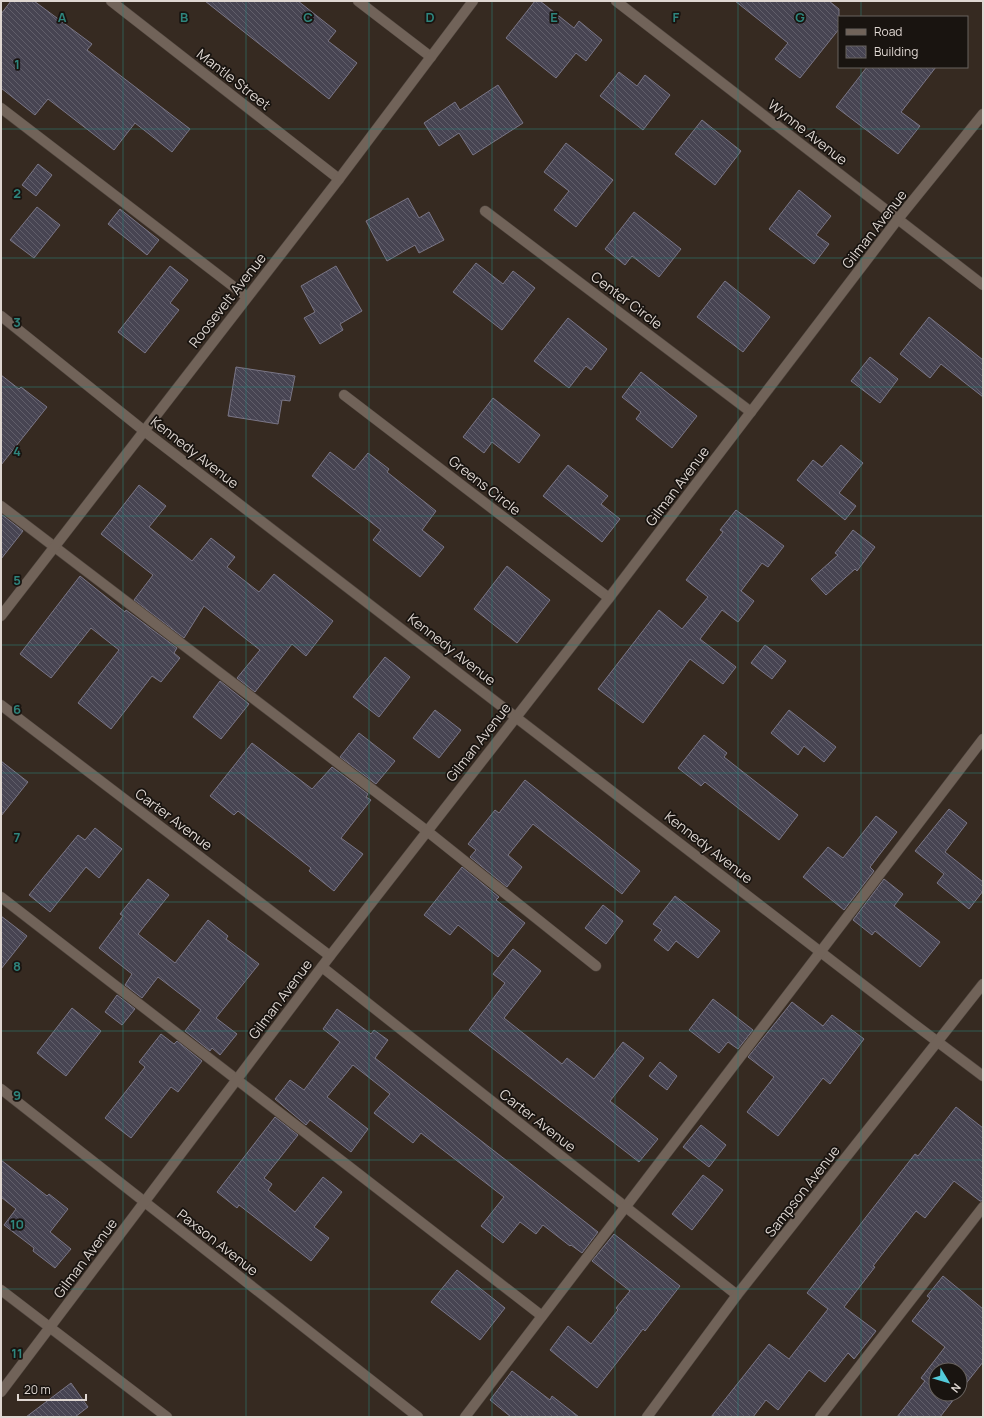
<svg xmlns="http://www.w3.org/2000/svg" width="984" height="1418" font-family="Manrope,sans-serif">
	<style>
		.building { fill: url(#building-back-hatch); stroke: #7a7686 }
		.lines { fill: none; stroke-linecap: round; stroke-linejoin: round }
		.minor-casing { stroke: #4f453e; stroke-width: 11 }
		.minor { stroke: #716359; stroke-width: 10 }
		.grid { fill: none; stroke: #2e857d; stroke-width: 1; stroke-opacity: 0.55 }
		.labels { text-anchor: middle; dominant-baseline: central; stroke-width: 3.5; stroke-linejoin: round; paint-order: stroke }
		.street-label { font-size: 14px; fill: #dfd7d2; stroke: #191410 }
		.grid-label { font-size: 13px; text-anchor: middle; font-weight: bold; fill: #2e857d; stroke: #191410; stroke-width: 3.5; stroke-linejoin: round; paint-order: stroke }
	</style>
	<defs>
		<pattern id="building-back-hatch" width="6" height="6" patternUnits="userSpaceOnUse"><rect width="6" height="6" fill="#474452"/><path d="M-1 5l2 2M0 0l6 6M5-1l2 2" fill="none" stroke="#615e6a"/></pattern>
	</defs>
	<rect width="100%" height="100%" fill="#362a21"/>
	<!-- building -->
	<g class="building">
		<path d="M11 1H34L92 44 87 50 190 129 172 152 135 123 114 150 48 99 35 115 1 88V14Z"/>
		<path d="M205 1H298L336 31 328 41 357 63 329 99Z"/>
		<path d="M535 1H540L574 28 579 21 602 40 586 61 576 53 556 78 506 38Z"/>
		<path d="M735 1H829L839 9V29L800 78 775 59 788 43Z"/>
		<path d="M867 67H936L901 112 920 126 898 154 836 107Z"/>
		<path d="M619 72 637 86 645 75 670 95 643 130 600 96Z"/>
		<path d="M498 85 523 123 473 155 459 133 439 146 424 123 455 102 460 110Z"/>
		<path d="M702 120 741 151 715 185 675 154Z"/>
		<path d="M566 143 613 180 576 227 554 210 569 191 544 172Z"/>
		<path d="M38 164 52 175 36 196 22 185Z"/>
		<path d="M799 190 831 216 816 235 829 244 814 264 769 229Z"/>
		<path d="M408 198 419 218 429 212 444 240 419 253 415 245 387 261 366 221Z"/>
		<path d="M37 207 60 225 34 258 10 240Z"/>
		<path d="M120 209 159 240 147 255 108 224Z"/>
		<path d="M634 212 681 249 659 277 632 256 625 265 605 249Z"/>
		<path d="M476 263 503 284 513 271 535 288 502 330 453 292Z"/>
		<path d="M170 266 188 280 170 303 179 310 145 353 118 332Z"/>
		<path d="M336 266 362 311 340 324 343 330 320 344 304 318 315 312 301 286Z"/>
		<path d="M725 281 770 317 743 352 697 317Z"/>
		<path d="M929 317 983 360V397L941 364 930 378 900 354Z"/>
		<path d="M568 318 607 349 591 370 586 366 569 388 534 361Z"/>
		<path d="M870 357 898 379 880 403 851 381Z"/>
		<path d="M236 367 295 376 290 401 282 400 278 424 228 416Z"/>
		<path d="M641 372 697 416 672 448 636 419 641 412 622 397Z"/>
		<path d="M1 375 19 389 21 387 47 407 1 465Z"/>
		<path d="M493 398 540 435 519 463 492 442 484 453 463 437Z"/>
		<path d="M841 445 863 463 839 493 856 506 845 520 797 480 813 460 822 467Z"/>
		<path d="M330 452 354 470 368 453 389 469 387 472 436 511 422 530 444 547 420 577 373 540 381 530 312 476Z"/>
		<path d="M568 465 608 496 601 504 620 519 602 542 543 496Z"/>
		<path d="M139 485 166 506 149 527 192 561 211 538 235 557 227 567 259 592 274 574 333 621 306 656 292 644 255 692 237 678 260 650 204 606 184 638 134 600 153 575 101 534Z"/>
		<path d="M736 510 784 546 768 567 762 563 741 591 754 601 738 622 722 610 700 639 736 667 723 684 690 659 643 723 598 689 659 610 682 629 708 597 686 580 723 532 720 530Z"/>
		<path d="M1 514 23 531 1 559Z"/>
		<path d="M853 530 875 547 857 571 855 569 826 595 811 579 838 555 835 553Z"/>
		<path d="M507 566 550 600 517 643 474 609Z"/>
		<path d="M80 576 125 612 126 610 177 648 174 653 180 658 161 682 152 676 111 729 78 703 119 650 91 628 51 678 20 654Z"/>
		<path d="M765 645 786 661 772 679 751 663Z"/>
		<path d="M385 657 410 677 379 717 353 697Z"/>
		<path d="M220 681 249 704 221 739 193 717Z"/>
		<path d="M435 710 461 730 439 758 413 738Z"/>
		<path d="M789 710 836 747 824 762 804 746 798 755 771 733Z"/>
		<path d="M359 733 395 761 376 784 340 757Z"/>
		<path d="M704 735 727 753 724 757 798 815 779 840 705 782 701 786 678 768Z"/>
		<path d="M252 743 312 789 332 767 368 794 366 797 371 800 341 838 363 854 334 891 309 871 311 868 238 811 234 815 210 796Z"/>
		<path d="M1 761 28 782 1 816Z"/>
		<path d="M525 780 640 871 622 894 533 824 508 855 522 867 507 887 470 857 476 850 468 844 495 810 499 813Z"/>
		<path d="M949 809 967 823 945 852 983 882V891L969 909 937 883 944 874 915 851Z"/>
		<path d="M876 816 897 832 870 867 874 871 844 910 803 877 828 847 843 858Z"/>
		<path d="M95 828 122 849 99 878 86 867 50 912 29 895 78 835 85 840Z"/>
		<path d="M462 867 499 897 496 900 525 923 498 957 458 925 450 935 424 915Z"/>
		<path d="M148 879 169 895 138 934 175 963 208 920 228 936 226 939 259 964 216 1018 237 1034 220 1055 212 1048 210 1051 185 1031 201 1010 158 977 142 998 125 985 132 974 99 948 123 916 120 914Z"/>
		<path d="M884 879 903 894 894 906 940 942 920 967 875 931 872 935 853 920Z"/>
		<path d="M675 896 720 931 698 958 676 941 668 951 654 940 662 930 653 924Z"/>
		<path d="M603 905 623 921 606 944 585 928Z"/>
		<path d="M1 916 27 936 1 969Z"/>
		<path d="M513 949 541 971 504 1018 562 1064 567 1058 594 1079 623 1042 644 1058 610 1101 658 1139 639 1162 469 1030 505 983 493 974Z"/>
		<path d="M117 995 135 1009 122 1025 105 1012Z"/>
		<path d="M713 999 753 1030 738 1049 728 1042 719 1053 689 1030Z"/>
		<path d="M792 1002 823 1026 832 1015 864 1039 830 1084 823 1078 778 1136 747 1112 774 1077 748 1057Z"/>
		<path d="M72 1008 101 1031 66 1076 37 1053Z"/>
		<path d="M337 1009 371 1034 374 1030 388 1040 375 1058 598 1232 582 1253 571 1245 570 1246 543 1225 536 1234 520 1222 503 1243 481 1226 504 1197 421 1133 413 1143 374 1113 390 1094 353 1065 327 1097 368 1129 351 1152 310 1120 306 1125 275 1099 290 1080 304 1090 340 1042 323 1029Z"/>
		<path d="M161 1034 174 1044 177 1041 202 1061 178 1092 171 1087 131 1138 105 1118 145 1067 139 1062Z"/>
		<path d="M660 1062 677 1076 667 1090 649 1076Z"/>
		<path d="M956 1107 983 1128V1201H980L954 1181 925 1218 916 1211 873 1266 875 1267 844 1307 876 1331 854 1359 848 1353 825 1382 809 1370 778 1410 766 1400 753 1417H711L769 1344 789 1359 828 1309 807 1293 915 1154 918 1156Z"/>
		<path d="M275 1117 298 1135 264 1178 272 1184 268 1190 295 1212 323 1177 342 1192 314 1227 329 1238 311 1261 239 1205 237 1208 217 1192Z"/>
		<path d="M701 1125 726 1145 709 1167 683 1147Z"/>
		<path d="M1 1160 47 1196 49 1194 68 1209 50 1232 71 1249 55 1268 33 1251 34 1248 4 1225 16 1209 1 1197Z"/>
		<path d="M703 1175 723 1190 692 1230 672 1214Z"/>
		<path d="M614 1234 680 1286 645 1331 643 1329 597 1388 550 1350 568 1326 591 1344 618 1310 616 1308 630 1291 592 1261Z"/>
		<path d="M457 1270 505 1308 480 1340 431 1302Z"/>
		<path d="M943 1276 983 1309V1362L960 1391V1370H936V1394H958L940 1417H897L925 1381 921 1378 945 1347 912 1321 930 1298 927 1296Z"/>
		<path d="M512 1371 550 1400 552 1396 579 1417H511L490 1400Z"/>
		<path d="M71 1383 88 1407 75 1417H26Z"/>
	</g>
	<g class="lines">
		<defs>
			<g id="minor">
				<path d="M111 1 339 179"/>
				<path d="M358 1 431 57"/>
				<path d="M616 1 983 285"/>
				<path d="M1 108 247 297"/>
				<path d="M485 211 751 412"/>
				<path d="M1 316 143 430 914 1024 983 1076"/>
				<path d="M344 395 609 598"/>
				<path d="M1 506 427 831 596 966"/>
				<path d="M1 616 339 179 473 1"/>
				<path d="M1 705 330 956"/>
				<path d="M1 897 542 1316"/>
				<path d="M322 967 737 1295"/>
				<path d="M1 1089 418 1417"/>
				<path d="M1 1290 167 1417"/>
				<path d="M1 1392 330 956 609 598 898 219 983 114"/>
				<path d="M465 1417 983 739"/>
				<path d="M647 1417 737 1295 983 984"/>
				<path d="M820 1417 983 1207"/>
			</g>
		</defs>
		<!-- minor casing -->
		<use href="#minor" class="minor-casing"/>
		<!-- minor -->
		<use href="#minor" class="minor"/>
	</g>
	<!-- grid -->
	<path class="grid" d="M123 1V1417M246 1V1417M369 1V1417M492 1V1417M615 1V1417M738 1V1417M861 1V17M861 67V1417M1 129H983M1 258H983M1 387H983M1 516H983M1 645H983M1 773H983M1 902H983M1 1031H983M1 1160H983M1 1289H983"/>
	<g class="labels">
		<!-- street labels -->
		<g class="street-label">
			<text transform="translate(234 79) rotate(38)">Mantle Street</text>
			<text transform="translate(808 132) rotate(38)">Wynne Avenue</text>
			<text transform="translate(874 229) rotate(-52)">Gilman Avenue</text>
			<text transform="translate(227 300) rotate(-52)">Roosevelt Avenue</text>
			<text transform="translate(627 300) rotate(37)">Center Circle</text>
			<text transform="translate(195 452) rotate(38)">Kennedy Avenue</text>
			<text transform="translate(485 485) rotate(38)">Greens Circle</text>
			<text transform="translate(677 486) rotate(-53)">Gilman Avenue</text>
			<text transform="translate(452 649) rotate(38)">Kennedy Avenue</text>
			<text transform="translate(478 742) rotate(-52)">Gilman Avenue</text>
			<text transform="translate(174 819) rotate(37)">Carter Avenue</text>
			<text transform="translate(709 847) rotate(38)">Kennedy Avenue</text>
			<text transform="translate(280 999) rotate(-53)">Gilman Avenue</text>
			<text transform="translate(538 1120) rotate(38)">Carter Avenue</text>
			<text transform="translate(802 1191) rotate(-52)">Sampson Avenue</text>
			<text transform="translate(218 1242) rotate(38)">Paxson Avenue</text>
			<text transform="translate(85 1258) rotate(-53)">Gilman Avenue</text>
		</g>
	</g>
	<g class="grid-label">
		<text x="62" y="22">A</text>
		<text x="184" y="22">B</text>
		<text x="308" y="22">C</text>
		<text x="430" y="22">D</text>
		<text x="554" y="22">E</text>
		<text x="676" y="22">F</text>
		<text x="800" y="22">G</text>
		<text x="17" y="69">1</text>
		<text x="17" y="198">2</text>
		<text x="17" y="327">3</text>
		<text x="17" y="456">4</text>
		<text x="17" y="585">5</text>
		<text x="17" y="714">6</text>
		<text x="17" y="842">7</text>
		<text x="17" y="971">8</text>
		<text x="17" y="1100">9</text>
		<text x="17" y="1229">10</text>
		<text x="17" y="1358">11</text>
	</g>
	<!-- border -->
	<rect width="984" height="1418" fill="none" stroke="#dfd7d2" stroke-width="4"/>
	<!-- legend -->
	<rect x="838" y="16" width="130" height="52" fill="#191410" stroke="#68625e"/>
	<rect x="846" y="29" width="20" height="6" fill="#716359" stroke="#68625e"/>
	<text x="874" y="36" font-size="12" fill="#dfd7d2">Road</text>
	<rect x="846" y="46" width="20" height="12" fill="url(#building-back-hatch)" stroke="#68625e"/>
	<text x="874" y="56" font-size="12" fill="#dfd7d2">Building</text>
	<!-- north arrow -->
	<g transform="translate(948 1382) rotate(128)"><circle r="19" fill="#191410" stroke="#68625e"/>
	<path d="M0-3L7 15L0 10L-7 15Z" fill="#53cbda"/>
	<text y="-6" font-size="11" font-weight="bold" text-anchor="middle" fill="#dfd7d2">N</text>
	</g>
	<!-- scale -->
	<path d="M18 1394v6h68v-6" fill="none" stroke="#dfd7d2" stroke-width="2"/>
	<text x="24" y="1394" font-size="12" fill="#dfd7d2" stroke="#191410" stroke-width="3" paint-order="stroke">20 m</text>
</svg>
